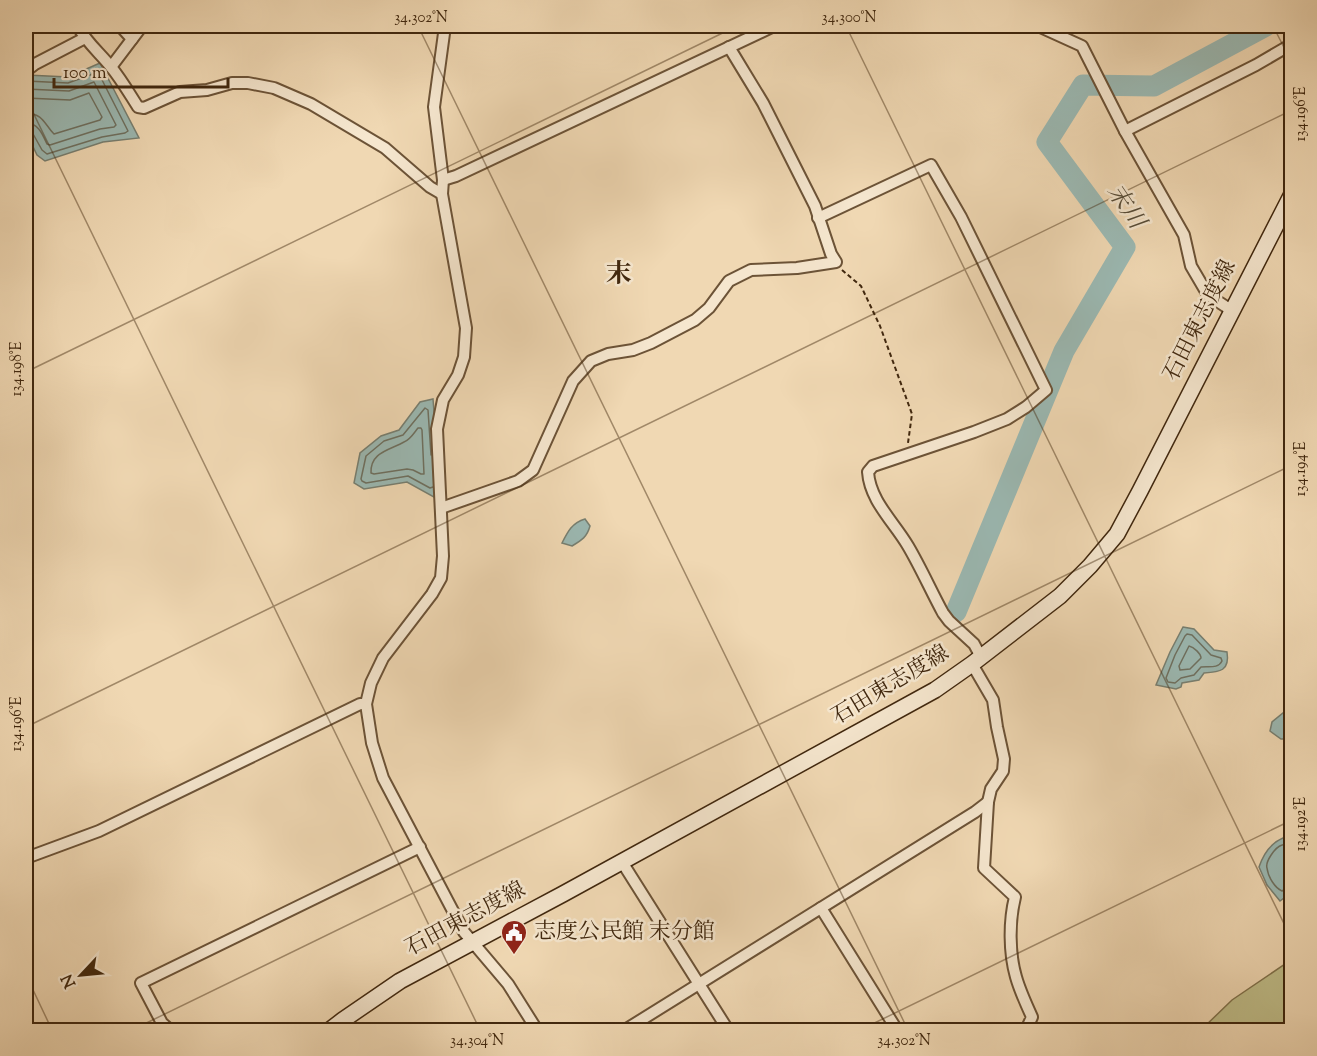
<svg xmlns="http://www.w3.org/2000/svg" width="1317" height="1056" font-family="'Sorts Mill Goudy','Noto Serif JP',serif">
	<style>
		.green { fill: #bfbd89; stroke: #80724c; stroke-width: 1.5 }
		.water { fill: #9bb9b3; stroke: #777f71; stroke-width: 1.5 }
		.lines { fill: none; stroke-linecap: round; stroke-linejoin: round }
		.shore { stroke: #6e7060; stroke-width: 1.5 }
		.river { stroke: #9bb9b3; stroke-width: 21 }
		.street-casing { stroke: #6c5337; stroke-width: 14 }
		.secondary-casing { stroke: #40270e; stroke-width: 18 }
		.path { stroke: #40270e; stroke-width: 2; stroke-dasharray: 4.5 3; stroke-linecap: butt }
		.street { stroke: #f5e6ce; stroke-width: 10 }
		.secondary { stroke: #f5e6ce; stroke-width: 15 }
		.ticks { fill: none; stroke: #40270e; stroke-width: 1.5; stroke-opacity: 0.45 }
		.labels { text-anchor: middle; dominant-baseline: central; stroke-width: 5; stroke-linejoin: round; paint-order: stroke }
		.street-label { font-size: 22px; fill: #40270e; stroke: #f5e6ce }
		.poi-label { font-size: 22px; fill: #40270e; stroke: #f5e6ce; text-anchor: start }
		.water-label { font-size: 24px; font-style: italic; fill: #574c37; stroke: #f5e6ce }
		.quarter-label { font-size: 26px; font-weight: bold; fill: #40270e; stroke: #f5e6ce }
		.neatline { fill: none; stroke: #40270e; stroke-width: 2 }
		.ticks-label { font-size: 15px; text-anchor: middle; fill: #40270e }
	</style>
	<rect width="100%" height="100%" fill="#f0d8b3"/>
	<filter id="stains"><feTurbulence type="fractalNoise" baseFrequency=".00333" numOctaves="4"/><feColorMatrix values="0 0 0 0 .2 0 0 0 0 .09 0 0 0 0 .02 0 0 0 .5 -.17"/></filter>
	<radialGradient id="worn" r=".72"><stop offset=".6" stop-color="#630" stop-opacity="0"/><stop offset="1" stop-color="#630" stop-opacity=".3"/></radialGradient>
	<!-- green -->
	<path class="green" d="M1291 960V1030H1201L1232 1000Z"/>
	<!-- water -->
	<g class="water">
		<path d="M100 63 139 138 103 142 45 161 37 155 26 132V78L27 75 68 77Z"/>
		<path d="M433 399 441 501 407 482 364 489 354 483 360 453 381 436 399 430 420 402Z"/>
		<path d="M585 519 590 526C587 537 582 540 572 546L562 543C568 531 572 523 585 519Z"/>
		<path d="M1183 627 1194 629 1214 650 1227 652C1230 671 1220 672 1204 673L1199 680 1182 683 1181 687 1176 689 1156 685 1170 652Z"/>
		<path d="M1291 710V739H1281L1270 731 1272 722 1283 713Z"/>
		<path d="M1283 838 1291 839 1292 892 1280 901 1267 885 1259 867C1263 855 1271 843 1283 838Z"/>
	</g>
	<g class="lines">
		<!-- shore -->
		<g class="shore">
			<path d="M26 81 68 83 98 72 128 131 125 133 102 137 47 154 42 150 32 132 26 130"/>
			<path d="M26 89 69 91 94 82 116 125 114 127 100 129 50 145 47 144C42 133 38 123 26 123"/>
			<path d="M26 98 70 100 89 93 102 117 100 120 54 134C44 124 44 114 26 113"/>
			<path d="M418 428H421L422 430 424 474H421L413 470 407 469 374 474 371 473C370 452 390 450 404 442 410 440 414 433 418 428Z"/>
			<path d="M431 455 428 410 425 408 403 435 384 441 366 456 361 479 362 481 366 483 408 476 430 488 433 487"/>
			<path d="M1187 634 1192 635 1211 655 1221 658 1222 661C1218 669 1209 666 1201 667L1194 675 1181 678 1175 683 1168 682 1166 678 1175 655 1185 636Z"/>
			<path d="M1189 646C1194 647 1201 654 1201 658L1190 669 1180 670 1179 666Z"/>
			<path d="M1292 845C1289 845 1285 844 1282 845 1275 847 1265 862 1267 868 1268 877 1275 888 1282 891L1287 888H1292"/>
		</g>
		<!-- river -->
		<path class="river" d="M956 612 1064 351 1125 247 1047 142 1083 85 1154 86 1266 26"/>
		<defs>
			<g id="street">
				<path d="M78 26C85 41 100 53 111 67 121 79 129 93 138 107L144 108 180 92 207 90 232 83H248L274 88 311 104 385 148 430 187 442 194"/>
				<path d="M445 26 434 107 443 180 442 194 466 328 464 357 458 375 443 400 437 429 443 556 441 578 432 594 383 658 371 683 366 704 372 743 383 778 464 932 508 984 537 1030"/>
				<path d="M1038 26 1082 46 1125 131 1184 235 1191 266 1208 295 1231 310"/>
				<path d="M122 28 132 39"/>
				<path d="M111 67 142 26"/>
				<path d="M26 71 35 64 85 38"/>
				<path d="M1125 131 1256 65 1292 44"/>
				<path d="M443 180 456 176 774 26"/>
				<path d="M818 218 931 165 961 217 1046 390 1026 407 1007 419 974 432 873 466 868 472C870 501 894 522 908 546 921 568 931 591 943 613L949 621 974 644 981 657"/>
				<path d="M441 508 518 481 533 470 573 381 591 361 608 354 633 350 651 343 695 320 709 308 729 281 751 270 797 268 836 262 831 254 815 206 763 103 729 47"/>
				<path d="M972 664 993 700 997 727 1004 759 1003 771 991 789 988 802 984 868 1015 897C1009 921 1009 953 1016 977 1020 991 1026 1004 1032 1017L1026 1030"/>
				<path d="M26 858 99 831 360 704H366"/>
				<path d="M622 862 728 1030"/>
				<path d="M821 908 897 1030"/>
				<path d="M170 1030 162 1023 141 983 420 847"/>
				<path d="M625 1030 975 812 988 802"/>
			</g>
			<path id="secondary" d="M330 1030 343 1020 400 981 563 894 935 690 972 664 1060 596 1090 566 1117 534 1140 491 1292 194"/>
		</defs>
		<!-- street casing -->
		<use href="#street" class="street-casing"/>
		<!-- secondary casing -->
		<use href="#secondary" class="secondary-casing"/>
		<!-- path -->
		<path class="path" d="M842 270 861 286 880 326 912 414 908 443"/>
		<!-- street -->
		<use href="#street" class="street"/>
		<!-- secondary -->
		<use href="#secondary" class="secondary"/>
	</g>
	<!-- ticks -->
	<path class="ticks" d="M418 26 908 1030M846 26 1292 940M1273 26 1292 63M26 98 480 1030M26 372 737 26M26 727 1292 110M26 975 52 1030M132 1030 1292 465M860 1030 1292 820"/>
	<!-- icons -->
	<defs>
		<symbol id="civic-pin" viewBox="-11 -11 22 30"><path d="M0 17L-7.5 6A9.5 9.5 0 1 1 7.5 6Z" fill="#8f2418" stroke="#f5e6ce"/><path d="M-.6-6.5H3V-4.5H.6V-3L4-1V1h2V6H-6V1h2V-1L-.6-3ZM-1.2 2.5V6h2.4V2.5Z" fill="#fff"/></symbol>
	</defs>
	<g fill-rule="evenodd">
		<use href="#civic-pin" x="499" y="918" width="30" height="40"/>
	</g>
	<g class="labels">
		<!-- street labels -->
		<g class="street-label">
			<text transform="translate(1201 321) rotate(-63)">石田東志度線</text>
			<text transform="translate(891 686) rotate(-31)">石田東志度線</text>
			<text transform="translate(466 920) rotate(-28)">石田東志度線</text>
		</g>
		<!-- poi labels -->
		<g class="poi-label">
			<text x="534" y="933">志度公民館 末分館</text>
		</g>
		<!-- water labels -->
		<g class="water-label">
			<text transform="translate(1125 207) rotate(56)">末川</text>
		</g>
		<!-- quarter labels -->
		<g class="quarter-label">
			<text x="619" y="275">末</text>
		</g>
	</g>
	<!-- margin -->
	<rect width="1317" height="1056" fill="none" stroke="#f0d8b3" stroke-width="66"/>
	<!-- north arrow -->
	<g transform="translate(81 975) rotate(244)" stroke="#f5e6ce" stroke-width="4.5" paint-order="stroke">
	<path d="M0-4.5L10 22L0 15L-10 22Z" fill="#40270e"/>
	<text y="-9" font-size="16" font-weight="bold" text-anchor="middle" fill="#40270e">N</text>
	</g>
	<!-- scale -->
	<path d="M54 78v9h174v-9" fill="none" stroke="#40270e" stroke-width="3"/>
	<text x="63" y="78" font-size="18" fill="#40270e" stroke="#f5e6ce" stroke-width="4.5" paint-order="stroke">100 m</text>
	<rect x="33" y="33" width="1251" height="990" class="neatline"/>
	<g class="ticks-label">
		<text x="421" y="22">34.302°N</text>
		<text x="849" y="22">34.300°N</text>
		<text transform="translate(1300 114) rotate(-90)" y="5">134.196°E</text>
		<text transform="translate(16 369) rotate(-90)" y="5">134.198°E</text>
		<text transform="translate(1300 469) rotate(-90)" y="5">134.194°E</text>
		<text transform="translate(16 724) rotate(-90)" y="5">134.196°E</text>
		<text transform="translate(1300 824) rotate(-90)" y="5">134.192°E</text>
		<text x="477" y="1045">34.304°N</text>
		<text x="904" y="1045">34.302°N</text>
	</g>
	<rect width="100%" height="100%" filter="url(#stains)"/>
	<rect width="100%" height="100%" fill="url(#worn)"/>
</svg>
